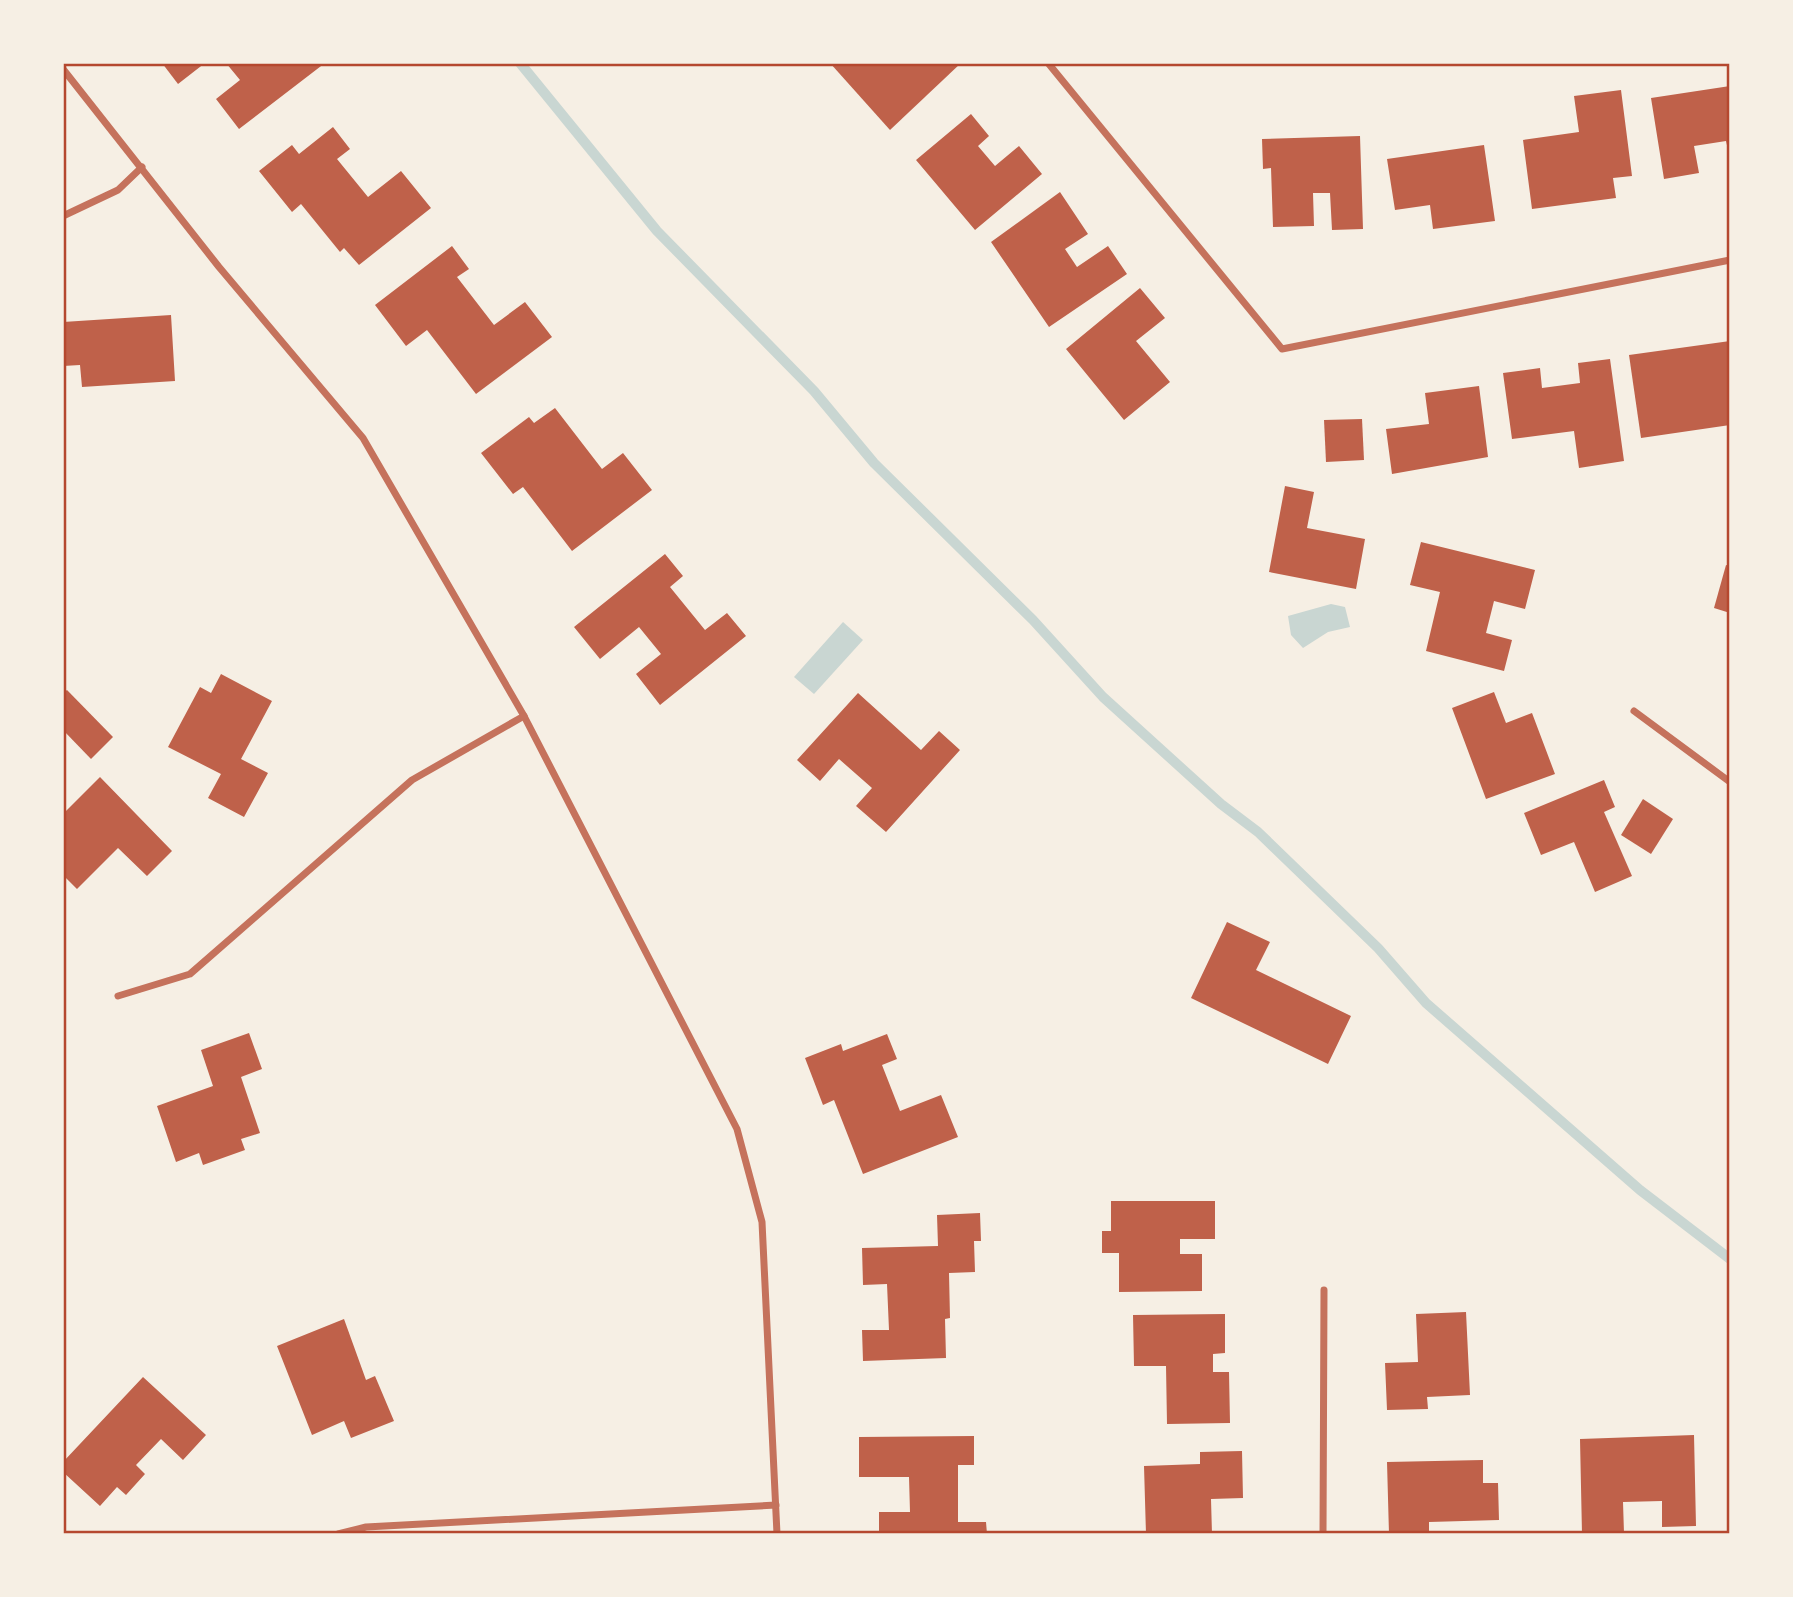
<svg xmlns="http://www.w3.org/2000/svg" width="1793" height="1597" font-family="'Libre Baskerville',serif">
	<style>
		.water { fill: #c9d6d2 }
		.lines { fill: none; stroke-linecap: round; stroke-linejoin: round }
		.stream { stroke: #c9d6d2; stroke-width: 10 }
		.building { fill: #bf614a }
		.minor { stroke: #c5725c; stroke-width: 7 }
		.neatline { fill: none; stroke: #b5482f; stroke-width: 2.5 }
	</style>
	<rect width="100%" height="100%" fill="#f6efe4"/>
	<!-- water -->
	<g class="water">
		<path d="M1331 604 1345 607 1350 627 1328 632 1303 648 1291 635 1288 616Z"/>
		<path d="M843 622 863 640 814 694 794 677Z"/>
	</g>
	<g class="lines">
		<!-- stream -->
		<path class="stream" d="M520 63 657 231 814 391 874 463 1033 620 1103 697 1221 804 1258 832 1378 948 1426 1003 1640 1190 1730 1259"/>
	</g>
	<!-- building -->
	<g class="building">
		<path d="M162 63H205L178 84Z"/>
		<path d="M226 63H325L239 129 216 99 240 80Z"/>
		<path d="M830 63H961L890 130Z"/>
		<path d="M1730 86V158L1726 141 1694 146 1699 173 1664 179 1651 98Z"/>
		<path d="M1621 90 1632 176 1613 178 1616 198 1532 209 1523 140 1579 132 1574 96Z"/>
		<path d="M971 114 989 136 978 146 995 166 1019 146 1042 174 975 230 916 160Z"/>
		<path d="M333 127 350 149 337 159 368 197 401 171 431 208 359 265 344 248 340 252 301 204 292 212 259 171 292 145 299 154Z"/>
		<path d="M1360 136 1363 229 1332 230 1330 193H1313L1314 226 1273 227 1271 168 1263 169 1262 139Z"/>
		<path d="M1484 145 1495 221 1433 229 1430 205 1395 210 1387 159Z"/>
		<path d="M1060 192 1088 234 1065 249 1077 267 1108 246 1127 274 1049 327 991 242Z"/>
		<path d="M452 246 469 269 457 277 494 325 525 302 552 337 476 394 427 330 406 346 375 305Z"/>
		<path d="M1140 288 1165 318 1136 341 1170 382 1124 420 1066 349Z"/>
		<path d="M171 315 175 381 82 387 80 365 63 366V322Z"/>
		<path d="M1730 341V425L1641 438 1629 355Z"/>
		<path d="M1610 359 1624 461 1579 468 1574 431 1512 439 1503 373 1540 368 1542 388 1580 383 1578 363Z"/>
		<path d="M1479 386 1488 457 1392 474 1386 429 1429 424 1425 393Z"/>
		<path d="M555 408 602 469 623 453 652 490 572 551 523 487 513 494 481 453 529 417 534 423Z"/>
		<path d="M1362 419 1364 460 1326 462 1324 420Z"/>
		<path d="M1285 486 1314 492 1307 528 1365 539 1356 589 1269 572Z"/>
		<path d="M1421 542 1535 570 1525 609 1494 601 1486 633 1512 640 1504 671 1426 651 1440 592 1410 585Z"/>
		<path d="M665 554 683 576 670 587 705 630 727 613 746 636 660 705 636 674 661 654 639 627 600 659 574 627Z"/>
		<path d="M1726 565 1730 566V613L1714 608Z"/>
		<path d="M221 674 272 701 241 759 268 773 244 817 208 798 221 774 168 747 200 687 211 693Z"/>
		<path d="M67 690 113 737 91 759 63 730V693Z"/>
		<path d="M1494 692 1506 723 1532 713 1555 774 1486 799 1452 708Z"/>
		<path d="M858 693 921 750 939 731 960 750 886 832 856 806 872 788 839 759 820 781 797 760Z"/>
		<path d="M100 777 172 851 147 876 118 848 77 889 63 875V814Z"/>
		<path d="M1604 780 1615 807 1604 812 1632 876 1595 892 1574 842 1541 855 1524 813Z"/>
		<path d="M1643 799 1673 819 1651 854 1621 835Z"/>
		<path d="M1227 922 1270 942 1256 970 1351 1016 1328 1064 1191 998Z"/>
		<path d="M249 1033 262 1069 241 1077 260 1133 241 1139 245 1150 203 1165 199 1153 176 1162 157 1106 213 1086 201 1050Z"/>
		<path d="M887 1034 897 1059 882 1065 900 1111 941 1095 958 1137 863 1174 834 1100 823 1105 805 1058 841 1044 843 1051Z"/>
		<path d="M1111 1201H1215V1239H1180V1254H1202V1291L1119 1292V1253H1102V1231H1111Z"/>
		<path d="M980 1213 981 1241H974L975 1272 949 1273 950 1318 945 1319 946 1358 863 1361 862 1330H889L887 1284 863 1285 862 1248 938 1246 937 1215Z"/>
		<path d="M1466 1312 1470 1395 1427 1397 1428 1409 1387 1410 1385 1363 1418 1362 1416 1314Z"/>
		<path d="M1225 1314V1353L1213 1354V1372H1229L1230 1423 1167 1424 1166 1366H1134L1133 1315Z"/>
		<path d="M344 1319 366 1380 375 1376 394 1421 351 1438 344 1421 312 1435 277 1346Z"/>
		<path d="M143 1377 206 1435 183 1460 161 1439 136 1465 145 1474 126 1495 117 1487 100 1506 63 1472V1462Z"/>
		<path d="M1694 1435 1696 1526 1662 1527V1501L1623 1502 1624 1533 1582 1534 1580 1439Z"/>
		<path d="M974 1436V1465H958V1522H986L987 1534H879V1512H910L909 1477H859V1437Z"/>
		<path d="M1242 1451 1243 1498 1211 1499 1212 1534H1146L1144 1466 1200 1464V1452Z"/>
		<path d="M1483 1460V1483H1498L1499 1520 1429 1522V1534H1389L1387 1462Z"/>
	</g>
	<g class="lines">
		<!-- minor -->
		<g class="minor">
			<path d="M1048 63 1282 349 1730 260"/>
			<path d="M63 69 219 267 363 438 524 716 737 1129 762 1222 777 1534"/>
			<path d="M63 216 118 190 142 167"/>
			<path d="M1634 711 1730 782"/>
			<path d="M118 996 190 974 412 780 524 716"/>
			<path d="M338 1534 366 1527 776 1505"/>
			<path d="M1323 1534 1324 1290"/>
		</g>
	</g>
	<!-- border -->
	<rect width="1793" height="1597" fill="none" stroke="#f6efe4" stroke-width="130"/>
	<rect x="65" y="65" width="1663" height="1467" class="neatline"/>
</svg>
